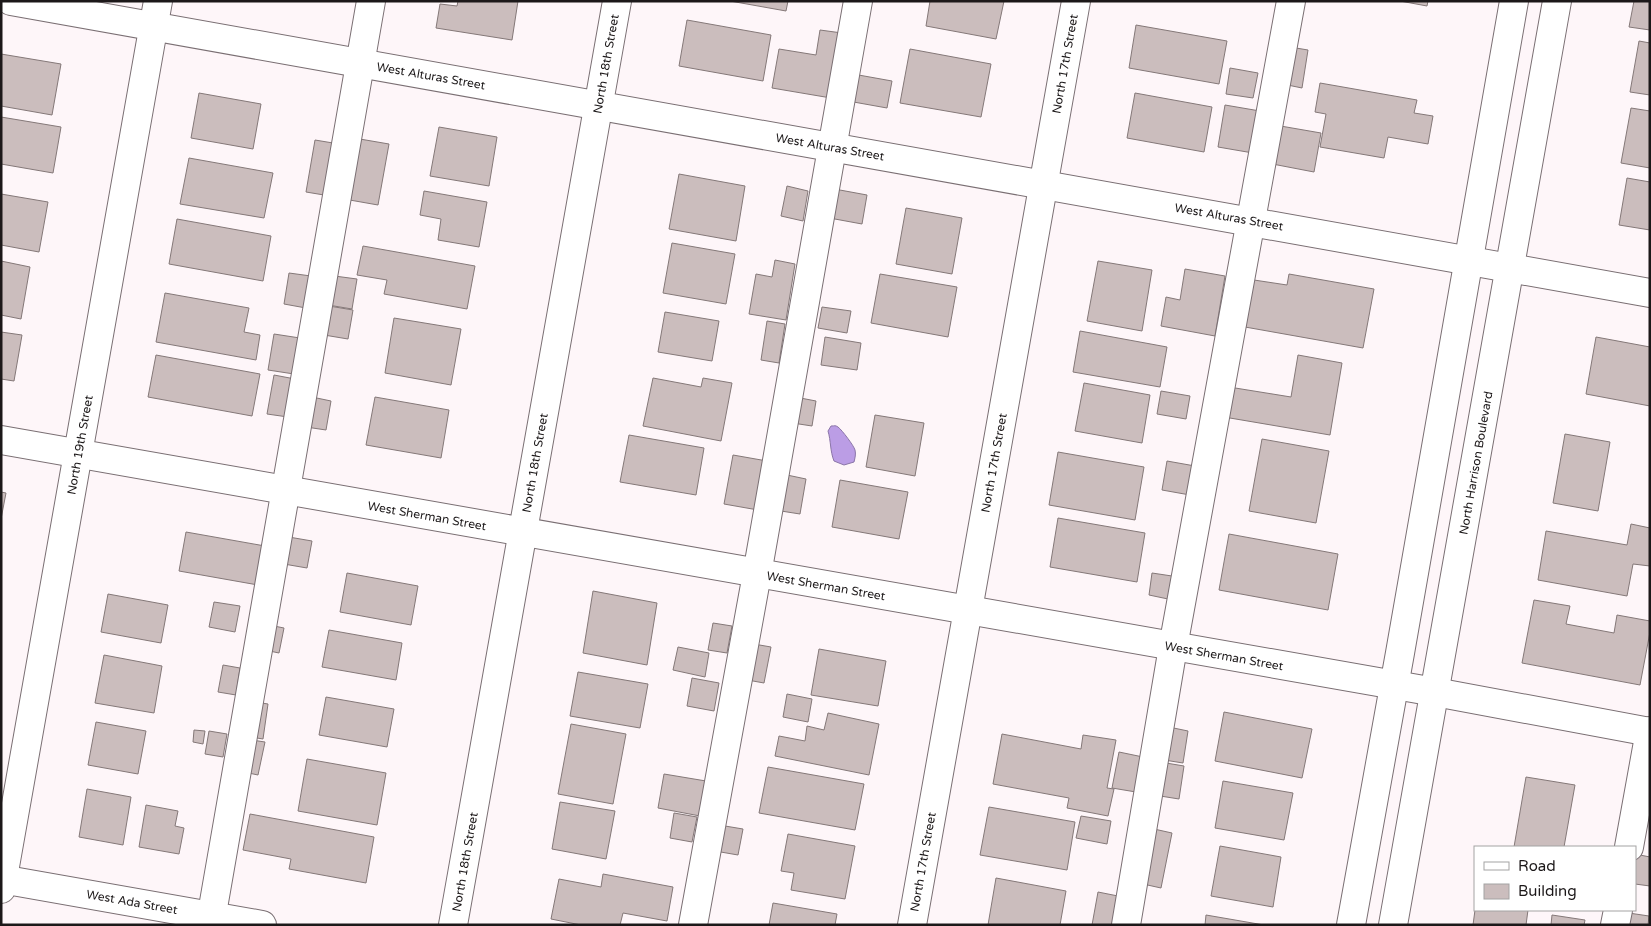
<svg xmlns="http://www.w3.org/2000/svg" width="1651" height="926" font-family="'Varela Round',sans-serif">
	<style>
		.water { fill: #bb9de5; stroke: #8b75a8 }
		.building { fill: #cbbdbd; stroke: #847878 }
		.lines { fill: none; stroke-linecap: round; stroke-linejoin: round }
		.minor-casing { stroke: #7a6f73; stroke-width: 30 }
		.minor { stroke: #fff; stroke-width: 28 }
		.labels { text-anchor: middle; dominant-baseline: central; stroke-width: 4; stroke-linejoin: round; paint-order: stroke }
		.street-label { font-size: 12px; fill: #1c1819; stroke: #fff }
	</style>
	<rect width="100%" height="100%" fill="#fef6f9"/>
	<!-- water -->
	<path class="water" d="M831 426C835 426 835 425 838 427 842 430 854 446 855 450 856 454 855 458 854 462L844 465 834 461C830 451 831 441 828 431Z"/>
	<!-- building -->
	<g class="building">
		<path d="M458 1H518L512 40 436 28 440 4 457 6Z"/>
		<path d="M730 1H788L786 11Z"/>
		<path d="M930 1H1004L996 39 926 26Z"/>
		<path d="M1400 1H1428L1427 6Z"/>
		<path d="M1634 1H1650V30L1629 27Z"/>
		<path d="M687 20 771 35 763 81 679 66Z"/>
		<path d="M1136 25 1227 41 1219 84 1129 68Z"/>
		<path d="M820 30 842 33 831 98 772 88 779 49 816 55Z"/>
		<path d="M1639 41 1650 43V95L1630 92Z"/>
		<path d="M1284 46 1308 50 1302 88 1278 83Z"/>
		<path d="M910 49 991 64 981 117 900 103Z"/>
		<path d="M1 54 61 64 52 115 1 106Z"/>
		<path d="M1230 68 1258 73 1253 98 1226 94Z"/>
		<path d="M853 74 892 81 887 108 848 101Z"/>
		<path d="M1320 83 1417 100 1414 113 1433 116 1428 144 1388 137 1384 158 1320 147 1326 114 1315 112Z"/>
		<path d="M199 93 261 104 253 149 191 138Z"/>
		<path d="M1135 93 1212 107 1204 152 1127 138Z"/>
		<path d="M1225 105 1260 111 1253 153 1218 147Z"/>
		<path d="M1631 108 1650 111V168L1621 163Z"/>
		<path d="M1 117 61 127 53 173 1 164Z"/>
		<path d="M1269 124 1321 133 1314 172 1262 162Z"/>
		<path d="M439 127 497 137 489 186 430 176Z"/>
		<path d="M354 138 389 144 378 205 344 199Z"/>
		<path d="M315 140 339 144 330 196 306 192Z"/>
		<path d="M189 158 273 173 264 218 180 204Z"/>
		<path d="M679 174 745 186 736 241 669 229Z"/>
		<path d="M1627 178 1650 182V230L1619 225Z"/>
		<path d="M787 186 808 191 803 221 781 216Z"/>
		<path d="M829 188 867 195 862 224 824 217Z"/>
		<path d="M424 191 487 202 479 247 438 240 441 219 420 215Z"/>
		<path d="M1 194 48 202 39 252 1 245Z"/>
		<path d="M906 208 962 218 952 274 896 264Z"/>
		<path d="M177 219 271 236 263 281 169 264Z"/>
		<path d="M672 243 735 254 726 304 663 293Z"/>
		<path d="M363 246 475 266 467 309 384 294 387 280 357 275Z"/>
		<path d="M775 260 795 264 786 320 749 314 756 274 772 277Z"/>
		<path d="M1 261 30 267 21 319 1 315Z"/>
		<path d="M1098 261 1152 270 1142 331 1087 321Z"/>
		<path d="M1185 269 1225 276 1215 336 1161 326 1166 297 1180 300Z"/>
		<path d="M289 273 311 276 306 308 284 304Z"/>
		<path d="M880 274 957 287 948 337 871 323Z"/>
		<path d="M1289 274 1374 289 1363 348 1245 327 1254 280 1287 285Z"/>
		<path d="M327 275 357 279 352 309 322 304Z"/>
		<path d="M165 293 249 308 244 332 260 335 256 360 156 342Z"/>
		<path d="M323 305 353 310 348 339 318 334Z"/>
		<path d="M822 307 851 311 847 333 818 328Z"/>
		<path d="M665 312 719 321 712 361 658 352Z"/>
		<path d="M394 318 461 329 451 385 385 373Z"/>
		<path d="M767 321 785 324 779 363 761 360Z"/>
		<path d="M1080 331 1167 347 1160 387 1073 372Z"/>
		<path d="M1 332 22 335 14 381 1 379Z"/>
		<path d="M274 334 300 338 294 374 268 370Z"/>
		<path d="M825 337 861 343 857 370 821 365Z"/>
		<path d="M1596 337 1650 347V406L1586 394Z"/>
		<path d="M156 355 260 374 252 416 148 397Z"/>
		<path d="M1298 355 1342 363 1330 435 1224 417 1229 387 1291 397Z"/>
		<path d="M274 375 295 379 288 417 267 414Z"/>
		<path d="M653 378 701 387 703 378 732 383 721 441 643 426Z"/>
		<path d="M1084 383 1150 395 1142 443 1075 431Z"/>
		<path d="M1161 391 1190 396 1186 419 1157 414Z"/>
		<path d="M790 396 816 401 812 426 786 422Z"/>
		<path d="M312 397 331 401 326 430 306 427Z"/>
		<path d="M375 397 449 410 441 458 366 445Z"/>
		<path d="M875 415 924 423 915 476 866 467Z"/>
		<path d="M1565 434 1610 442 1598 511 1553 503Z"/>
		<path d="M629 435 704 448 696 495 620 482Z"/>
		<path d="M1262 439 1329 451 1316 523 1249 511Z"/>
		<path d="M1058 452 1144 467 1135 520 1049 505Z"/>
		<path d="M733 455 767 461 758 510 724 504Z"/>
		<path d="M1167 461 1195 466 1190 495 1162 490Z"/>
		<path d="M787 475 806 479 800 514 781 511Z"/>
		<path d="M840 480 908 492 899 539 832 527Z"/>
		<path d="M1 492 6 493 1 519Z"/>
		<path d="M1058 518 1145 533 1137 582 1050 567Z"/>
		<path d="M1631 524 1650 528V566L1633 564 1627 596 1538 580 1546 531 1627 545Z"/>
		<path d="M186 532 265 546 258 585 179 571Z"/>
		<path d="M1229 534 1338 554 1328 610 1219 590Z"/>
		<path d="M283 536 312 541 307 568 278 563Z"/>
		<path d="M347 573 418 586 411 625 340 612Z"/>
		<path d="M1152 573 1172 576 1168 599 1149 595Z"/>
		<path d="M593 591 657 603 647 665 583 653Z"/>
		<path d="M108 594 168 605 161 643 101 632Z"/>
		<path d="M1534 600 1570 606 1566 624 1614 633 1617 615 1650 621V632L1640 685 1522 663Z"/>
		<path d="M214 602 240 606 235 632 209 627Z"/>
		<path d="M713 623 732 626 727 653 708 650Z"/>
		<path d="M264 624 284 628 279 653 260 649Z"/>
		<path d="M329 630 402 643 396 680 322 667Z"/>
		<path d="M748 643 771 647 764 683 742 679Z"/>
		<path d="M678 647 709 653 705 677 673 670Z"/>
		<path d="M819 649 886 661 878 706 811 695Z"/>
		<path d="M104 655 162 666 154 713 95 703Z"/>
		<path d="M223 665 240 668 236 695 218 692Z"/>
		<path d="M578 672 648 684 640 728 570 716Z"/>
		<path d="M692 678 719 683 714 711 687 706Z"/>
		<path d="M787 694 812 699 808 722 783 717Z"/>
		<path d="M326 697 394 709 387 747 319 735Z"/>
		<path d="M250 701 268 704 263 739 245 736Z"/>
		<path d="M1224 712 1312 729 1302 778 1215 761Z"/>
		<path d="M828 713 879 724 869 775 775 756 779 736 805 741 807 726 824 730Z"/>
		<path d="M96 722 146 731 138 774 88 765Z"/>
		<path d="M571 724 626 734 613 804 558 794Z"/>
		<path d="M1164 726 1188 731 1183 763 1158 759Z"/>
		<path d="M194 730 205 731 203 744 193 742Z"/>
		<path d="M209 731 227 734 223 757 205 754Z"/>
		<path d="M1002 734 1081 749 1083 735 1116 740 1107 788 1114 789 1108 816 1067 808 1069 798 993 784Z"/>
		<path d="M245 739 265 742 258 775 239 771Z"/>
		<path d="M1119 752 1143 757 1136 792 1112 788Z"/>
		<path d="M307 759 386 773 377 825 298 811Z"/>
		<path d="M1160 762 1184 766 1179 799 1154 795Z"/>
		<path d="M768 767 864 784 855 830 759 813Z"/>
		<path d="M664 774 706 781 700 816 658 808Z"/>
		<path d="M1526 777 1575 785 1564 847H1514Z"/>
		<path d="M1223 781 1293 793 1284 840 1215 828Z"/>
		<path d="M87 789 131 797 123 845 79 837Z"/>
		<path d="M560 802 615 811 606 859 552 849Z"/>
		<path d="M146 805 178 811 175 826 184 828 179 854 139 847Z"/>
		<path d="M989 807 1075 822 1067 870 980 855Z"/>
		<path d="M674 813 697 817 692 842 670 838Z"/>
		<path d="M250 814 374 837 366 883 289 869 291 859 243 850Z"/>
		<path d="M1081 816 1111 821 1107 844 1076 838Z"/>
		<path d="M719 825 743 829 738 855 715 851Z"/>
		<path d="M1145 827 1172 833 1161 888 1134 882Z"/>
		<path d="M788 834 855 846 845 899 791 890 794 873 781 871Z"/>
		<path d="M1220 846 1281 857 1273 907 1211 896Z"/>
		<path d="M1635 854 1650 857V886L1635 884Z"/>
		<path d="M603 874 673 887 667 921 623 913 620 925H581L551 919 559 879 601 887Z"/>
		<path d="M996 878 1066 891 1060 925H988Z"/>
		<path d="M1098 892 1118 896 1112 925H1092Z"/>
		<path d="M773 903 837 914 835 925H769Z"/>
		<path d="M1475 910H1528L1526 925H1473Z"/>
		<path d="M1622 912 1649 916 1648 925H1620Z"/>
		<path d="M1206 915 1264 925H1205Z"/>
		<path d="M1552 915 1585 920 1584 925H1551Z"/>
	</g>
	<g class="lines">
		<defs>
			<g id="minor">
				<path d="M11 1 1650 293"/>
				<path d="M1 440 1435 692 1650 732"/>
				<path d="M1629 847 1650 731"/>
				<path d="M1 879 262 925"/>
				<path d="M1 889 158 1"/>
				<path d="M210 925 371 1"/>
				<path d="M453 925 617 1"/>
				<path d="M693 925 757 574 858 1"/>
				<path d="M912 925 1076 1"/>
				<path d="M1126 925 1173 647 1291 1"/>
				<path d="M1351 925 1400 653 1514 1"/>
				<path d="M1393 925 1557 1"/>
				<path d="M1615 925 1618 910"/>
			</g>
		</defs>
		<!-- minor casing -->
		<use href="#minor" class="minor-casing"/>
		<!-- minor -->
		<use href="#minor" class="minor"/>
	</g>
	<g class="labels">
		<!-- street labels -->
		<g class="street-label">
			<text transform="translate(606 64) rotate(-80)">North 18th Street</text>
			<text transform="translate(1065 64) rotate(-80)">North 17th Street</text>
			<text transform="translate(431 76) rotate(10)">West Alturas Street</text>
			<text transform="translate(830 147) rotate(10)">West Alturas Street</text>
			<text transform="translate(1229 217) rotate(10)">West Alturas Street</text>
			<text transform="translate(80 445) rotate(-80)">North 19th Street</text>
			<text transform="translate(535 463) rotate(-80)">North 18th Street</text>
			<text transform="translate(994 463) rotate(-80)">North 17th Street</text>
			<text transform="translate(1476 463) rotate(-80)">North Harrison Boulevard</text>
			<text transform="translate(427 516) rotate(10)">West Sherman Street</text>
			<text transform="translate(826 586) rotate(10)">West Sherman Street</text>
			<text transform="translate(1224 656) rotate(10)">West Sherman Street</text>
			<text transform="translate(465 862) rotate(-80)">North 18th Street</text>
			<text transform="translate(923 862) rotate(-80)">North 17th Street</text>
			<text transform="translate(132 902) rotate(10)">West Ada Street</text>
		</g>
	</g>
	<!-- border -->
	<rect width="1651" height="926" fill="none" stroke="#1c1819" stroke-width="5"/>
	<!-- legend -->
	<rect x="1474" y="846" width="162" height="65" fill="#ffffff" stroke="#a4a3a3"/>
	<rect x="1484" y="862" width="25" height="8" fill="#ffffff" stroke="#a4a3a3"/>
	<text x="1518" y="871" font-size="15" fill="#1c1819">Road</text>
	<rect x="1484" y="884" width="25" height="15" fill="#cbbdbd" stroke="#a4a3a3"/>
	<text x="1518" y="896" font-size="15" fill="#1c1819">Building</text>
</svg>
